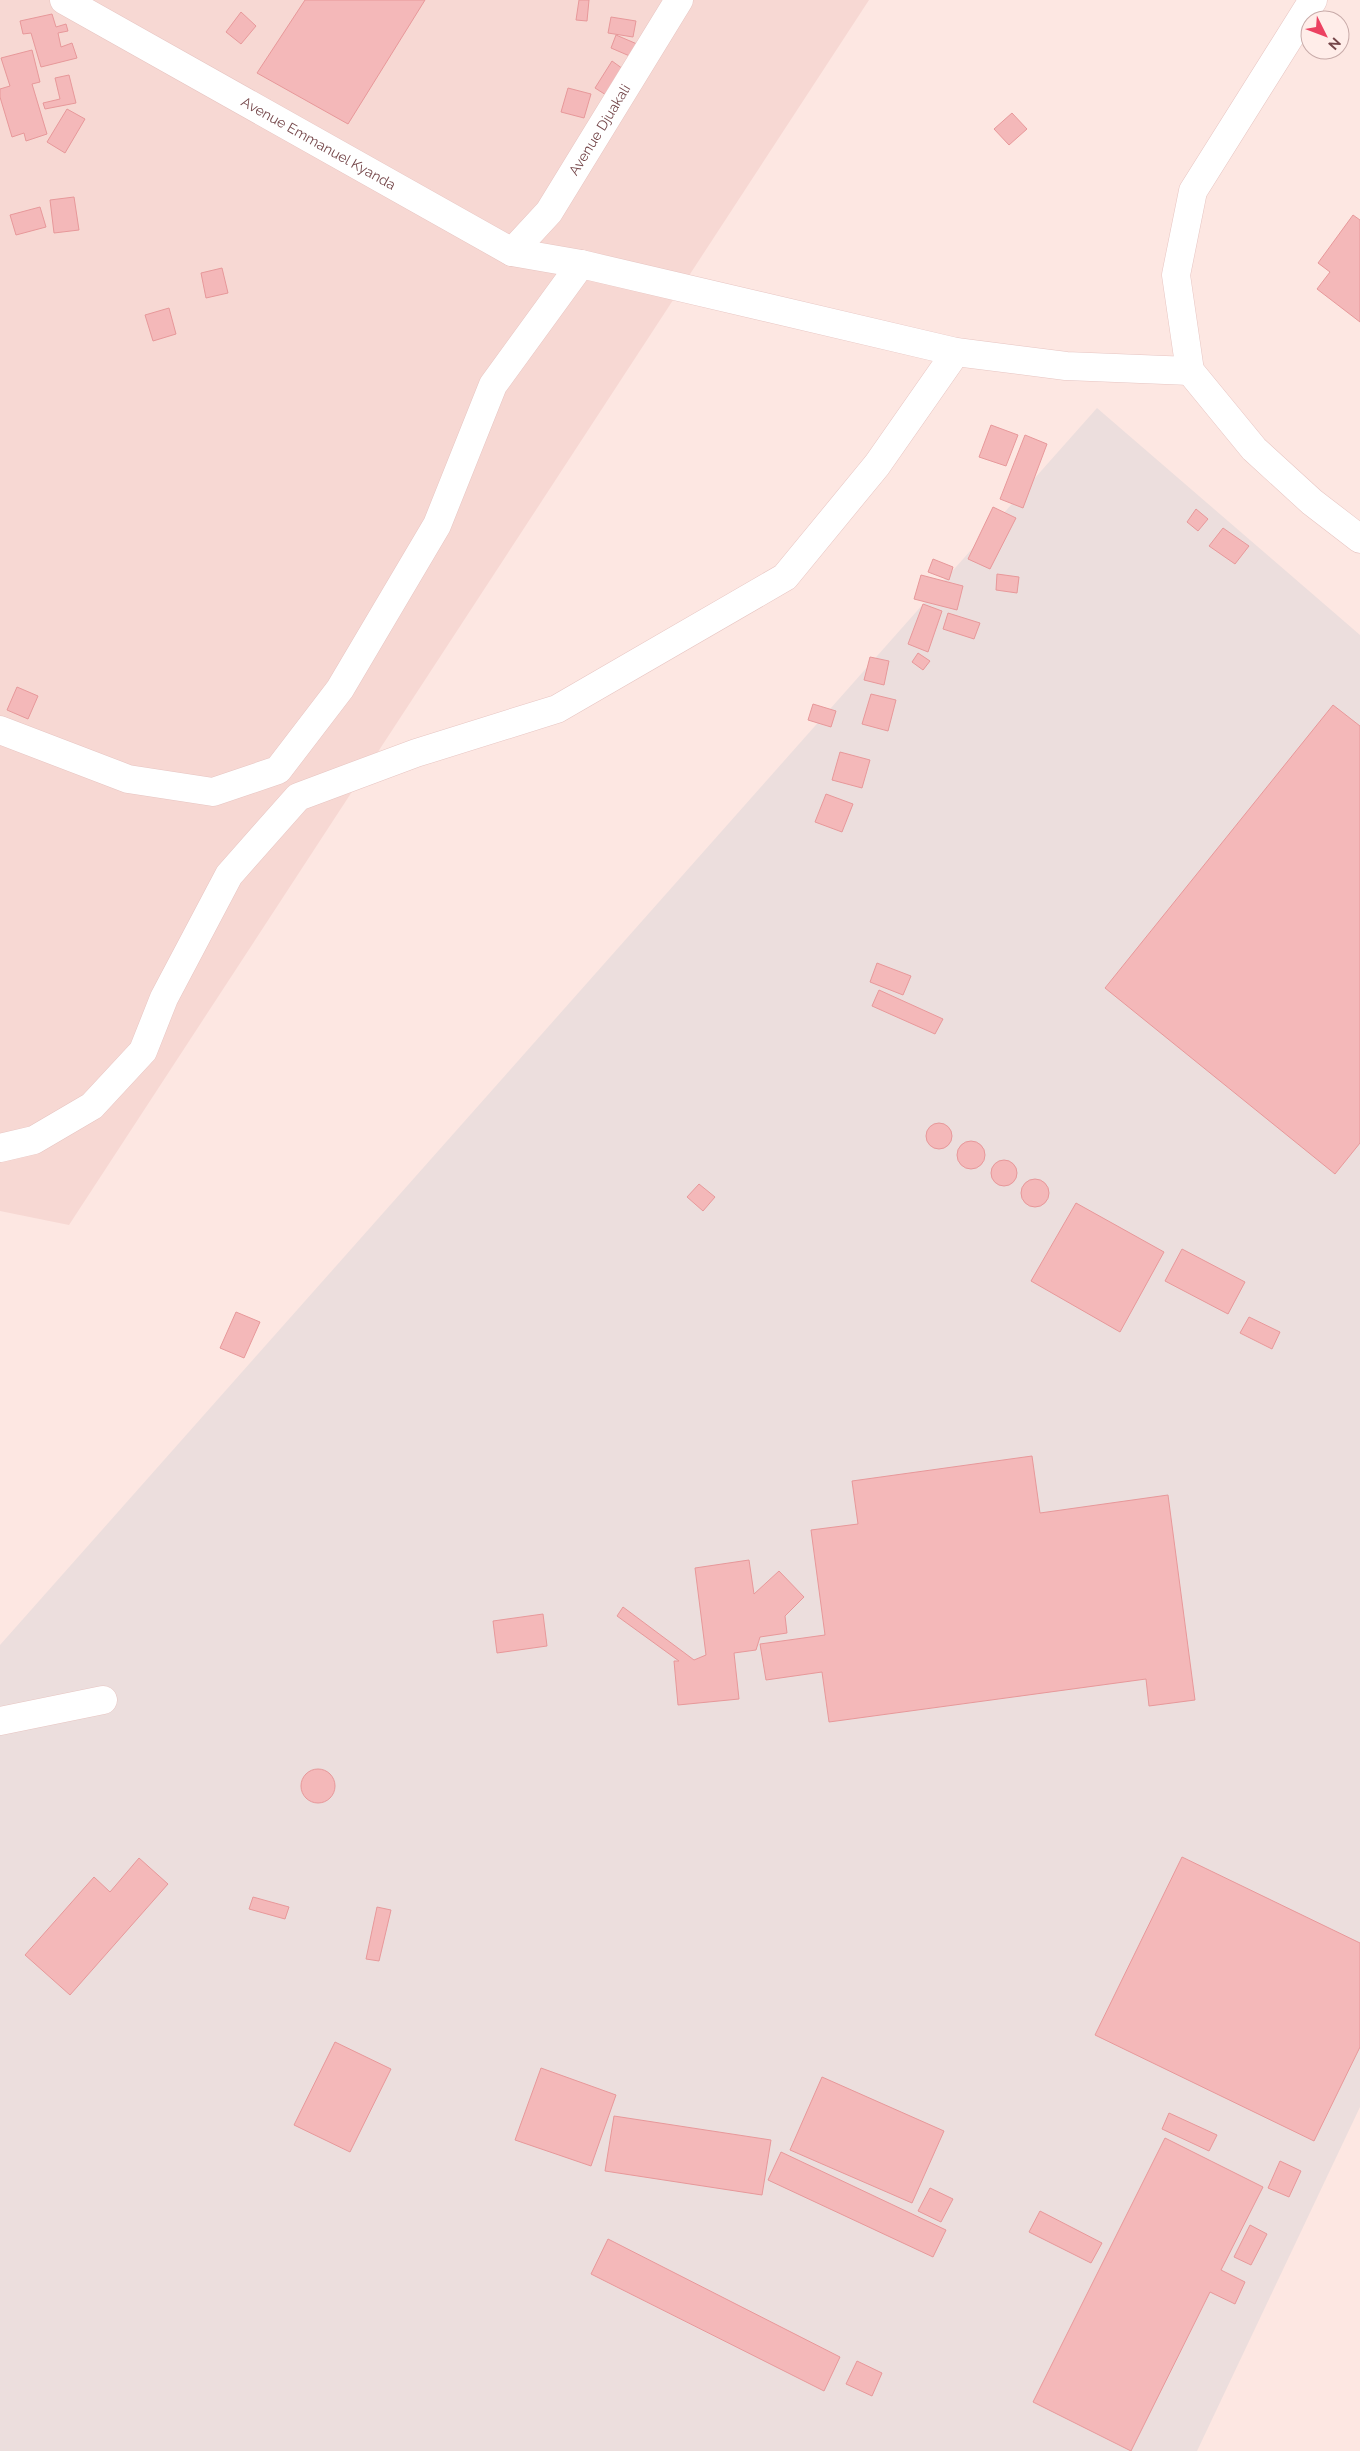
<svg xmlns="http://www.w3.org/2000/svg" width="1360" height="2451" font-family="Raleway,sans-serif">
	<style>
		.residential { fill: #f7d8d3 }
		.industrial { fill: #ecdedd }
		.building { fill: #f4b8b9; stroke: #e7989a }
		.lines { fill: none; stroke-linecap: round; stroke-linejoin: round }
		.minor-casing { stroke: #e7c5c2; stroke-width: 29 }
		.minor { stroke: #fff; stroke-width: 28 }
		.labels { text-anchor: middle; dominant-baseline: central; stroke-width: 5; stroke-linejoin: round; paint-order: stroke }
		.street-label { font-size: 14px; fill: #75474a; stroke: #ffede9 }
	</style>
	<rect width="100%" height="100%" fill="#fde7e2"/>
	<!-- residential -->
	<path class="residential" d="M0 0H869L69 1225 0 1211Z"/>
	<!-- industrial -->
	<path class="industrial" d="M1097 408 1360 635V2107L1197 2451H0V1645Z"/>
	<!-- building -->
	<g class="building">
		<path d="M305 0H425L348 124 257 73Z"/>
		<path d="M579 0H589L587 21 576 20Z"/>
		<path d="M241 12 256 26 241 44 226 32Z"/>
		<path d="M52 14 56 27 66 24 68 31 58 33 61 47 72 43 77 58 41 67 31 33 23 34 20 21Z"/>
		<path d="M611 17 636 21 633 37 608 33Z"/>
		<path d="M616 35 644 47 639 60 611 48Z"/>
		<path d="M32 50 40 82 32 84 47 134 26 141 24 133 12 137 0 97V89L10 86 1 58Z"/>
		<path d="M612 61 630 74 614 100 595 88Z"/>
		<path d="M69 75 76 103 45 109 43 103 60 99 55 78Z"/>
		<path d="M568 88 591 94 584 118 561 112Z"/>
		<path d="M67 109 85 119 65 153 47 142Z"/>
		<path d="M1012 113 1027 129 1009 145 994 129Z"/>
		<path d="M74 197 79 230 54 233 50 200Z"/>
		<path d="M40 207 46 227 16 235 10 215Z"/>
		<path d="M1353 215 1360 220V322L1317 289 1330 272 1318 263Z"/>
		<path d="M222 268 228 293 206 298 201 273Z"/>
		<path d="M169 308 176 334 153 341 145 315Z"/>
		<path d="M991 425 1018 435 1006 466 979 457Z"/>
		<path d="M1025 435 1047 444 1023 508 1000 499Z"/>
		<path d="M993 507 1016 518 990 569 968 559Z"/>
		<path d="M1196 509 1208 519 1198 531 1187 522Z"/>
		<path d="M1223 528 1249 546 1235 564 1209 546Z"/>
		<path d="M933 559 953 567 949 580 928 572Z"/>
		<path d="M997 574 1019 577 1017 593 996 590Z"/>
		<path d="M921 575 963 586 957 610 914 599Z"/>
		<path d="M923 604 942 611 928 652 908 644Z"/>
		<path d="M948 613 980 623 974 639 943 629Z"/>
		<path d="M918 653 930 661 923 670 912 662Z"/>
		<path d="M870 657 889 661 884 685 864 680Z"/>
		<path d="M17 687 38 696 28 719 7 710Z"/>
		<path d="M871 694 896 700 888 731 862 724Z"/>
		<path d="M813 704 836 711 831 727 808 720Z"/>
		<path d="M1333 705 1360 726V1143L1335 1174 1105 988Z"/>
		<path d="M840 752 870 760 862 788 832 780Z"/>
		<path d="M826 794 853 804 842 832 815 822Z"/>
		<path d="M877 963 911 976 903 995 870 982Z"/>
		<path d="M879 990 943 1019 935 1034 872 1006Z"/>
		<circle cx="939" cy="1136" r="13"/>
		<circle cx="971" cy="1155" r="14"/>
		<circle cx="1004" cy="1173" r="13"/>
		<circle cx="1035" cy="1193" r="14"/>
		<path d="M699 1184 715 1197 703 1211 687 1197Z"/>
		<path d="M1076 1203 1164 1252 1120 1332 1031 1281Z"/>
		<path d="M1182 1249 1245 1282 1228 1314 1165 1281Z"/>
		<path d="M236 1312 260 1322 244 1358 220 1348Z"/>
		<path d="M1249 1317 1280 1332 1272 1349 1240 1333Z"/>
		<path d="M1032 1456 1040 1513 1168 1495 1195 1700 1149 1706 1146 1679 829 1722 822 1672 766 1680 760 1644 825 1635 811 1530 858 1524 852 1481Z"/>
		<path d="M749 1560 754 1594 779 1571 804 1597 785 1616 787 1633 760 1637 756 1650 734 1653 739 1699 678 1705 674 1661H679L617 1616 623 1607 694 1660 706 1655 695 1568Z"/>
		<path d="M543 1614 547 1646 497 1653 493 1621Z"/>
		<circle cx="318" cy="1786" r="17"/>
		<path d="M1182 1857 1360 1943V2047L1314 2141 1095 2035Z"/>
		<path d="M139 1858 168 1884 70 1995 25 1955 94 1877 110 1892Z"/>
		<path d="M253 1897 289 1907 285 1919 249 1909Z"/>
		<path d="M377 1907 391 1910 379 1961 366 1959Z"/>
		<path d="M335 2042 391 2069 350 2152 294 2125Z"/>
		<path d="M541 2068 616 2095 591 2166 515 2140Z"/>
		<path d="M822 2077 944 2131 912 2203 790 2150Z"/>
		<path d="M1169 2113 1217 2135 1209 2151 1162 2129Z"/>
		<path d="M614 2116 771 2140 762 2195 605 2171Z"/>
		<path d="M1165 2138 1263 2187 1221 2270 1245 2282 1235 2304 1210 2292 1131 2451 1033 2402Z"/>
		<path d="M781 2152 946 2230 933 2257 768 2180Z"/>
		<path d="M1280 2161 1301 2171 1289 2197 1268 2188Z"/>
		<path d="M930 2188 953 2199 941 2222 918 2211Z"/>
		<path d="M1040 2211 1102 2243 1091 2263 1029 2232Z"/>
		<path d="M1250 2225 1267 2234 1251 2265 1234 2257Z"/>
		<path d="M608 2239 840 2357 824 2391 591 2274Z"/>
		<path d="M857 2361 882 2373 872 2396 846 2384Z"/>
	</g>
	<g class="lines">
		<defs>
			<g id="minor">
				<path id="s1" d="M64 0 512 252 581 264"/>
				<path d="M1313 0 1193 191 1176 275 1190 371 1254 449 1312 502 1360 539"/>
				<path id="s2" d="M512 252 549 212 679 0"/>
				<path d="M0 730 128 779 213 792 278 770 340 689 437 525 493 385 581 264 956 352 1066 366 1190 371"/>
				<path d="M0 1148 34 1140 92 1106 143 1051 164 998 229 875 298 797 416 753 557 709 785 577 877 465 956 352"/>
				<path d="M0 1721 103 1700"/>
			</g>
		</defs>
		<!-- minor casing -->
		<use href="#minor" class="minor-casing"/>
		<!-- minor -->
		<use href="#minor" class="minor"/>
	</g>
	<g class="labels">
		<!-- street labels -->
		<g class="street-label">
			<text stroke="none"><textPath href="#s2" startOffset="151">Avenue Djuakali</textPath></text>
			<text stroke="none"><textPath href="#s1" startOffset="292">Avenue Emmanuel Kyanda</textPath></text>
		</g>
	</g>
	<!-- north arrow -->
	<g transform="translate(1325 35) rotate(132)"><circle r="24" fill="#ffede9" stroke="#c8aba9"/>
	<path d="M0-4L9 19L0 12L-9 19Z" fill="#ec4161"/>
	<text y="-8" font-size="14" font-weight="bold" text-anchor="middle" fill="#75474a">N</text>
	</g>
</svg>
